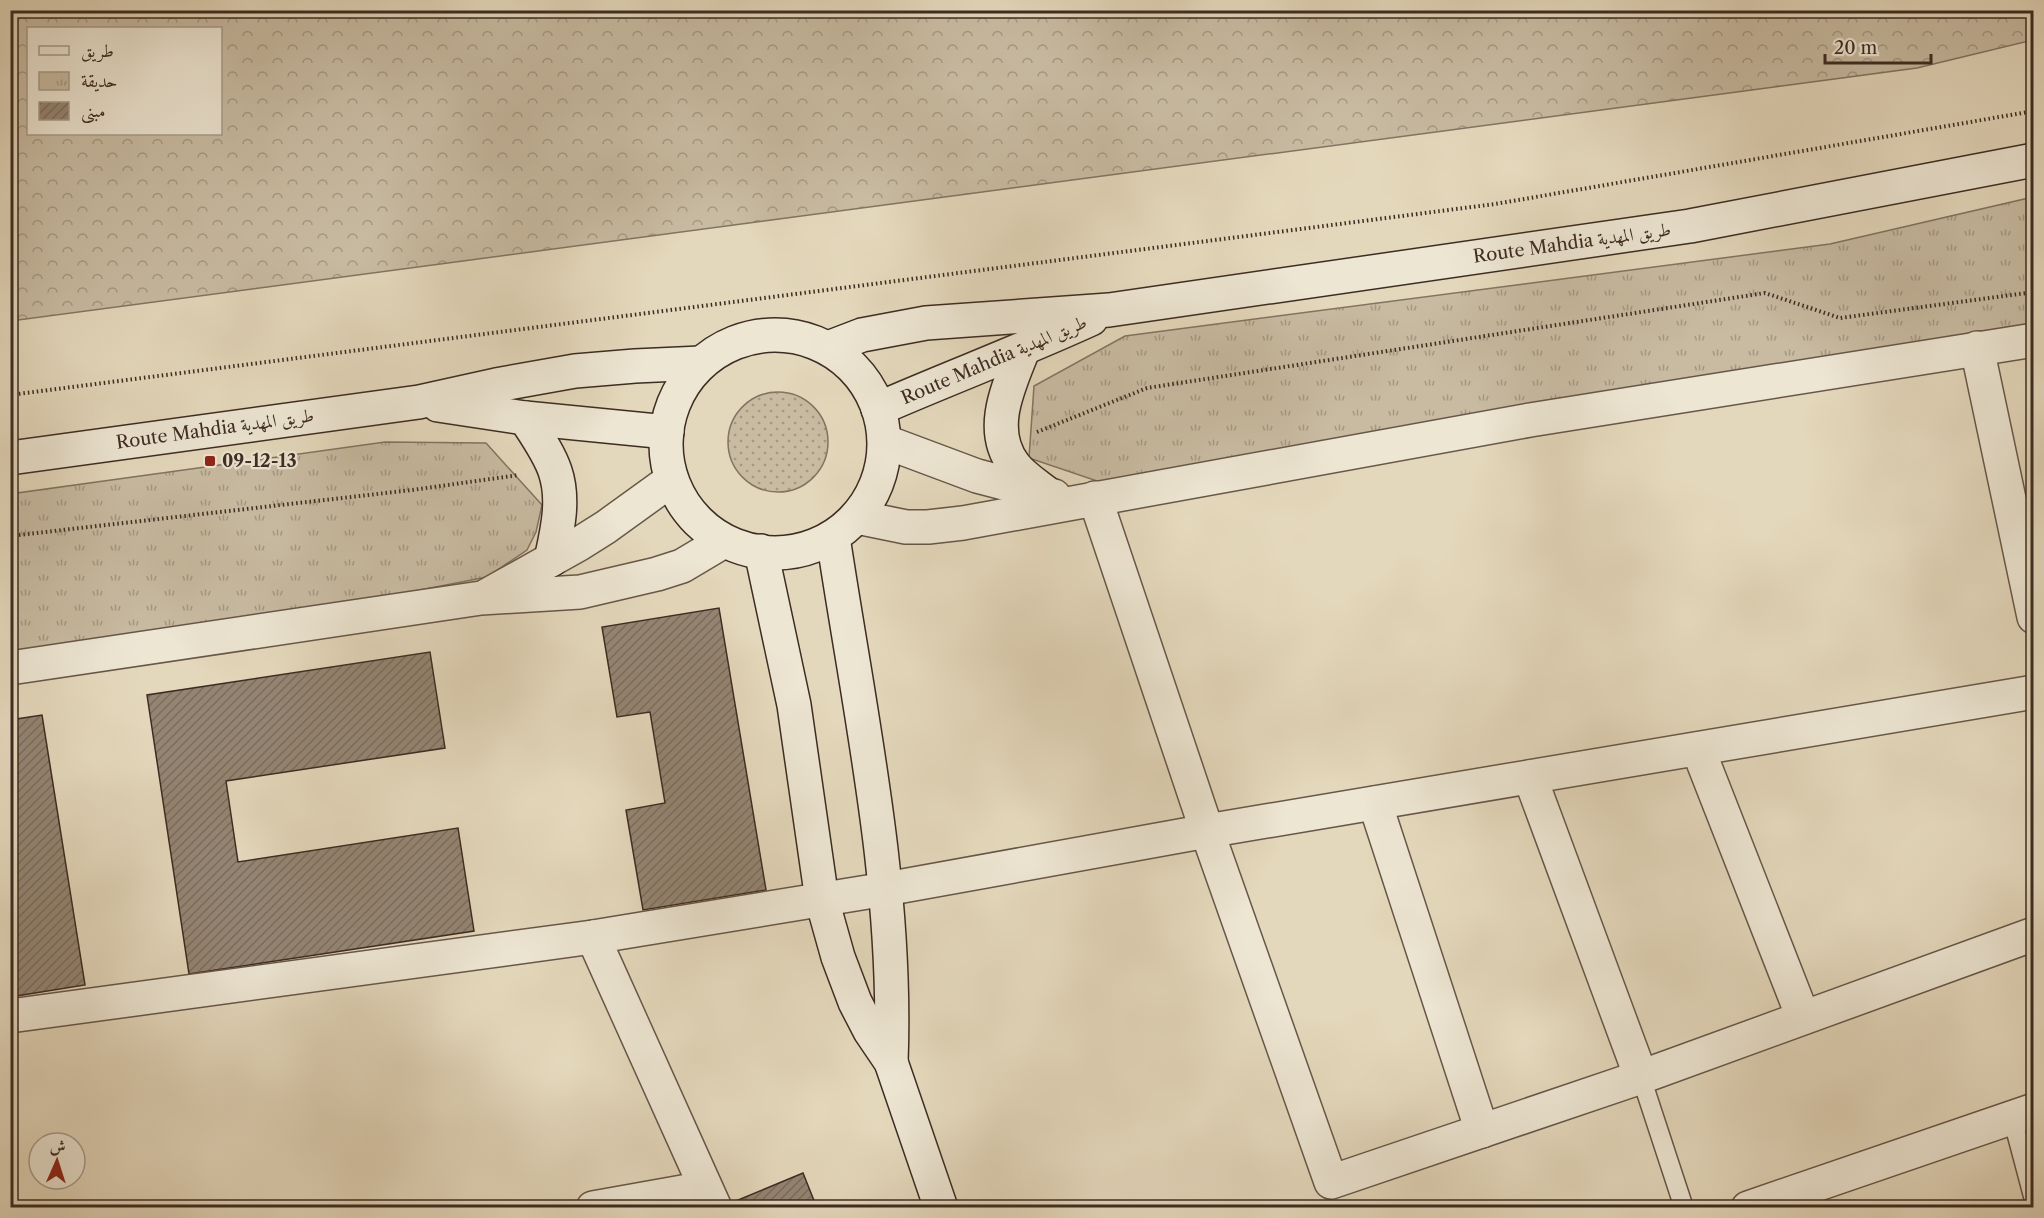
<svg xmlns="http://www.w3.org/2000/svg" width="2044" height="1218" font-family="'Libre Caslon Text',Amiri,serif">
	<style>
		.grass { fill: url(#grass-dots); stroke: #827462; stroke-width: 1.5 }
		.forest { fill: url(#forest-crowns); stroke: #827462; stroke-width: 1.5; fill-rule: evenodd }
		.park { fill: url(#park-tufts); stroke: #827462; stroke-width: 1.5 }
		.building { fill: url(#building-hatch); stroke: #3d2c23; stroke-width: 1.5 }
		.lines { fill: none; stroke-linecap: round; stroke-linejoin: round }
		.lane-casing { stroke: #675749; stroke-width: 21 }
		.street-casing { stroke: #675749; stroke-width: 36 }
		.secondary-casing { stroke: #3d2c23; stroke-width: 36 }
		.path { stroke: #3d2c23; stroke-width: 4; stroke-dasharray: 1.5 3; stroke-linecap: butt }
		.lane { stroke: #ede6d3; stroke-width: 18 }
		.street { stroke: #ede6d3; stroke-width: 33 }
		.secondary { stroke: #ede6d3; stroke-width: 33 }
		.poi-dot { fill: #8f2418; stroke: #ede6d3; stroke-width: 2 }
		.labels { text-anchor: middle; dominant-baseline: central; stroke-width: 4.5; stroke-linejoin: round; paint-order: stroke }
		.street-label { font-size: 18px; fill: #3d2c23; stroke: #ede6d3 }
		.poi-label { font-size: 18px; font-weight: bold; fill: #3d2c23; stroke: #ede6d3; text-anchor: start }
	</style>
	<defs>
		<pattern id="grass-dots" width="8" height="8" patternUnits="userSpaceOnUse" patternTransform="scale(1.5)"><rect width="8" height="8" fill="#c8bba2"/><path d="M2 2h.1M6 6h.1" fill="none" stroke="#a49884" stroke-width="1.8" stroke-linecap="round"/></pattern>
		<pattern id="forest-crowns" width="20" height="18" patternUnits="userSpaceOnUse" patternTransform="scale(1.5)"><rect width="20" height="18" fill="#c8bba2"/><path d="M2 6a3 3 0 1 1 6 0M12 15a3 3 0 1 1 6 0" fill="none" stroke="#a49884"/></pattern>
		<pattern id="park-tufts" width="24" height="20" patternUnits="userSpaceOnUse" patternTransform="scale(1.5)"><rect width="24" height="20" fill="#c8bba2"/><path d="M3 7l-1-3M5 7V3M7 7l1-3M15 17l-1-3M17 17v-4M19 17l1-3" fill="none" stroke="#a49884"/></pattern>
		<pattern id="building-hatch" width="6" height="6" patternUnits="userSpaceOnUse" patternTransform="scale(1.5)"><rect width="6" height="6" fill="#948573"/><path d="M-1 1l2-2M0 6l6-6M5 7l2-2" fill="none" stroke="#7a6d5e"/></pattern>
	</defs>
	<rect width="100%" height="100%" fill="#e4d8bc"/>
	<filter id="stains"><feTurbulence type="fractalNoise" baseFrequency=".00333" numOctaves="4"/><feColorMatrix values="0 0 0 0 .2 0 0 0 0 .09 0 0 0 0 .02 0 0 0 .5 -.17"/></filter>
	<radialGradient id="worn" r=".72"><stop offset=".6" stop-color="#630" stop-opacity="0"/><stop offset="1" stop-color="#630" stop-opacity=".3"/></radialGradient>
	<!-- grass -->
	<circle class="grass" cx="778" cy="442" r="50"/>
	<!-- forest -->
	<path class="forest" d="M2033 10V40L1917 68 11 321V11ZM28 28H220V134H28Z"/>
	<!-- park -->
	<g class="park">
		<path d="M2033 197V333L1100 482 1029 458 1034 386 1125 336 1830 244Z"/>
		<path d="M385 442 486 443 542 505 536 532 527 550 487 577 369 600 11 652 10 494Z"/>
	</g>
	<!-- building -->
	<g class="building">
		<path d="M719 608 766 890 643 910 626 810 665 803 650 712 617 717 602 627Z"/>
		<path d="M430 652 445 748 226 781 238 862 458 828 474 931 189 974 147 695Z"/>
		<path d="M42 715 85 985 10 997V720Z"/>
		<path d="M803 1173 817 1208H733L731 1203Z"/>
	</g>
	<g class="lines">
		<defs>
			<g id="lane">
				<path d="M1641 1077 1684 1208"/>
				<path d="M2012 1117 2034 1200"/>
			</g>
			<g id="street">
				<path d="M1977 348 2034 617"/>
				<path d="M886 442 977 476 1054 496"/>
				<path d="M1095 498 1207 831 1331 1182 1641 1077 2034 934"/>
				<path d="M857 517 906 527H928L963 523 1530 420 2034 340"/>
				<path d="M488 595 579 544 606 527 671 480"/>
				<path d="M10 668 481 598 580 592 657 574 682 566 724 541"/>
				<path d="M1698 749 1803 1017"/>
				<path d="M1530 777 1641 1077"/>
				<path d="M1375 803 1482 1131"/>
				<path d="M593 937 715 1208"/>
				<path d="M10 1016 593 937 886 889 1207 831 2034 692"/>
				<path d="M593 1208 705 1188"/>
				<path d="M1748 1208 2034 1110"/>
			</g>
			<g id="secondary">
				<circle cx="775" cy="444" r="109"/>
				<path d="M828 348 862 335 926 323 1109 310 1690 226 2034 160"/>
				<path d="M1023 350C1009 386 987 429 1014 465 1023 477 1038 486 1049 495"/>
				<path d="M438 405 525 418 667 432"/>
				<path d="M878 409C949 378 1021 351 1091 319"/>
				<path d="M525 418C536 435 549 453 555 471 565 500 557 532 551 560"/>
				<path d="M10 458 419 402 496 385 575 371 635 366 701 363"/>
				<path d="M833 537C859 710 898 885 891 1062"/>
				<path d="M761 551 794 705 822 900 838 957 855 1002 870 1031 891 1062 941 1208"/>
			</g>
		</defs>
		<!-- lane casing -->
		<use href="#lane" class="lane-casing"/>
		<!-- street casing -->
		<use href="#street" class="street-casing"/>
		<!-- secondary casing -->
		<use href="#secondary" class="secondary-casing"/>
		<!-- path -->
		<g class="path">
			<path d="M10 395 1495 204 2034 111"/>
			<path d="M1037 432 1147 388 1765 293 1840 318 2034 292"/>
			<path d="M10 536 412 490 519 475"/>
		</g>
		<!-- lane -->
		<use href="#lane" class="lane"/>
		<!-- street -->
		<use href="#street" class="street"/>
		<!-- secondary -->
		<use href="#secondary" class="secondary"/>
	</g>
	<!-- markers -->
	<rect class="poi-dot" x="204" y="455" width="12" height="12" rx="3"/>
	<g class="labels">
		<!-- street labels -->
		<g class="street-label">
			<text transform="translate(1572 243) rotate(-8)">Route Mahdia طريق المهدية</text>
			<text transform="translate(994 360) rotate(-23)">Route Mahdia طريق المهدية</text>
			<text transform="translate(215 429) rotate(-8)">Route Mahdia طريق المهدية</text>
		</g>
		<!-- poi labels -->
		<g class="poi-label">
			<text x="222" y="461">09-12-13</text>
		</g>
	</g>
	<!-- margin -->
	<rect width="2044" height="1218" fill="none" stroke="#e4d8bc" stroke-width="36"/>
	<rect x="12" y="12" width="2020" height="1194" fill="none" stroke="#3d2c23" stroke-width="3"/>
	<rect x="18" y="18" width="2008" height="1182" fill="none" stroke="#3d2c23" stroke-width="1.5"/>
	<!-- legend -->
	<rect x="27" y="27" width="195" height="108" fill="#ede6d3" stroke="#a79c8d" stroke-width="1.5"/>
	<rect x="39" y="46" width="30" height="9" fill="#ede6d3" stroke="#a79c8d" stroke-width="1.5"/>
	<text x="81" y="57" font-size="18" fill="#3d2c23">طريق</text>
	<rect x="39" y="72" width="30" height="18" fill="url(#park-tufts)" stroke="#a79c8d" stroke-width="1.5"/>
	<text x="81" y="87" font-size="18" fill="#3d2c23">حديقة</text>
	<rect x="39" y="102" width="30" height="18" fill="url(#building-hatch)" stroke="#a79c8d" stroke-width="1.5"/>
	<text x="81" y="117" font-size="18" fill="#3d2c23">مبنى</text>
	<!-- north arrow -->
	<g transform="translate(57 1161) rotate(3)"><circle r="28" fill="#ede6d3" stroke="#a79c8d" stroke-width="1.5"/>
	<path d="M0-4.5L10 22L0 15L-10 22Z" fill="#8f2418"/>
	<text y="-9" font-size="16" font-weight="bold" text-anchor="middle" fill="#3d2c23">ش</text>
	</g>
	<!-- scale -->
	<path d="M1825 54v9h106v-9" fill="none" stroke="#3d2c23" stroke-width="3"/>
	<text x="1834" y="54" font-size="18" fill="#3d2c23" stroke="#ede6d3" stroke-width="4.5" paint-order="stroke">20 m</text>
	<rect width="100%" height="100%" filter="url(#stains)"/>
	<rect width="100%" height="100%" fill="url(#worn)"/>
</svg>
